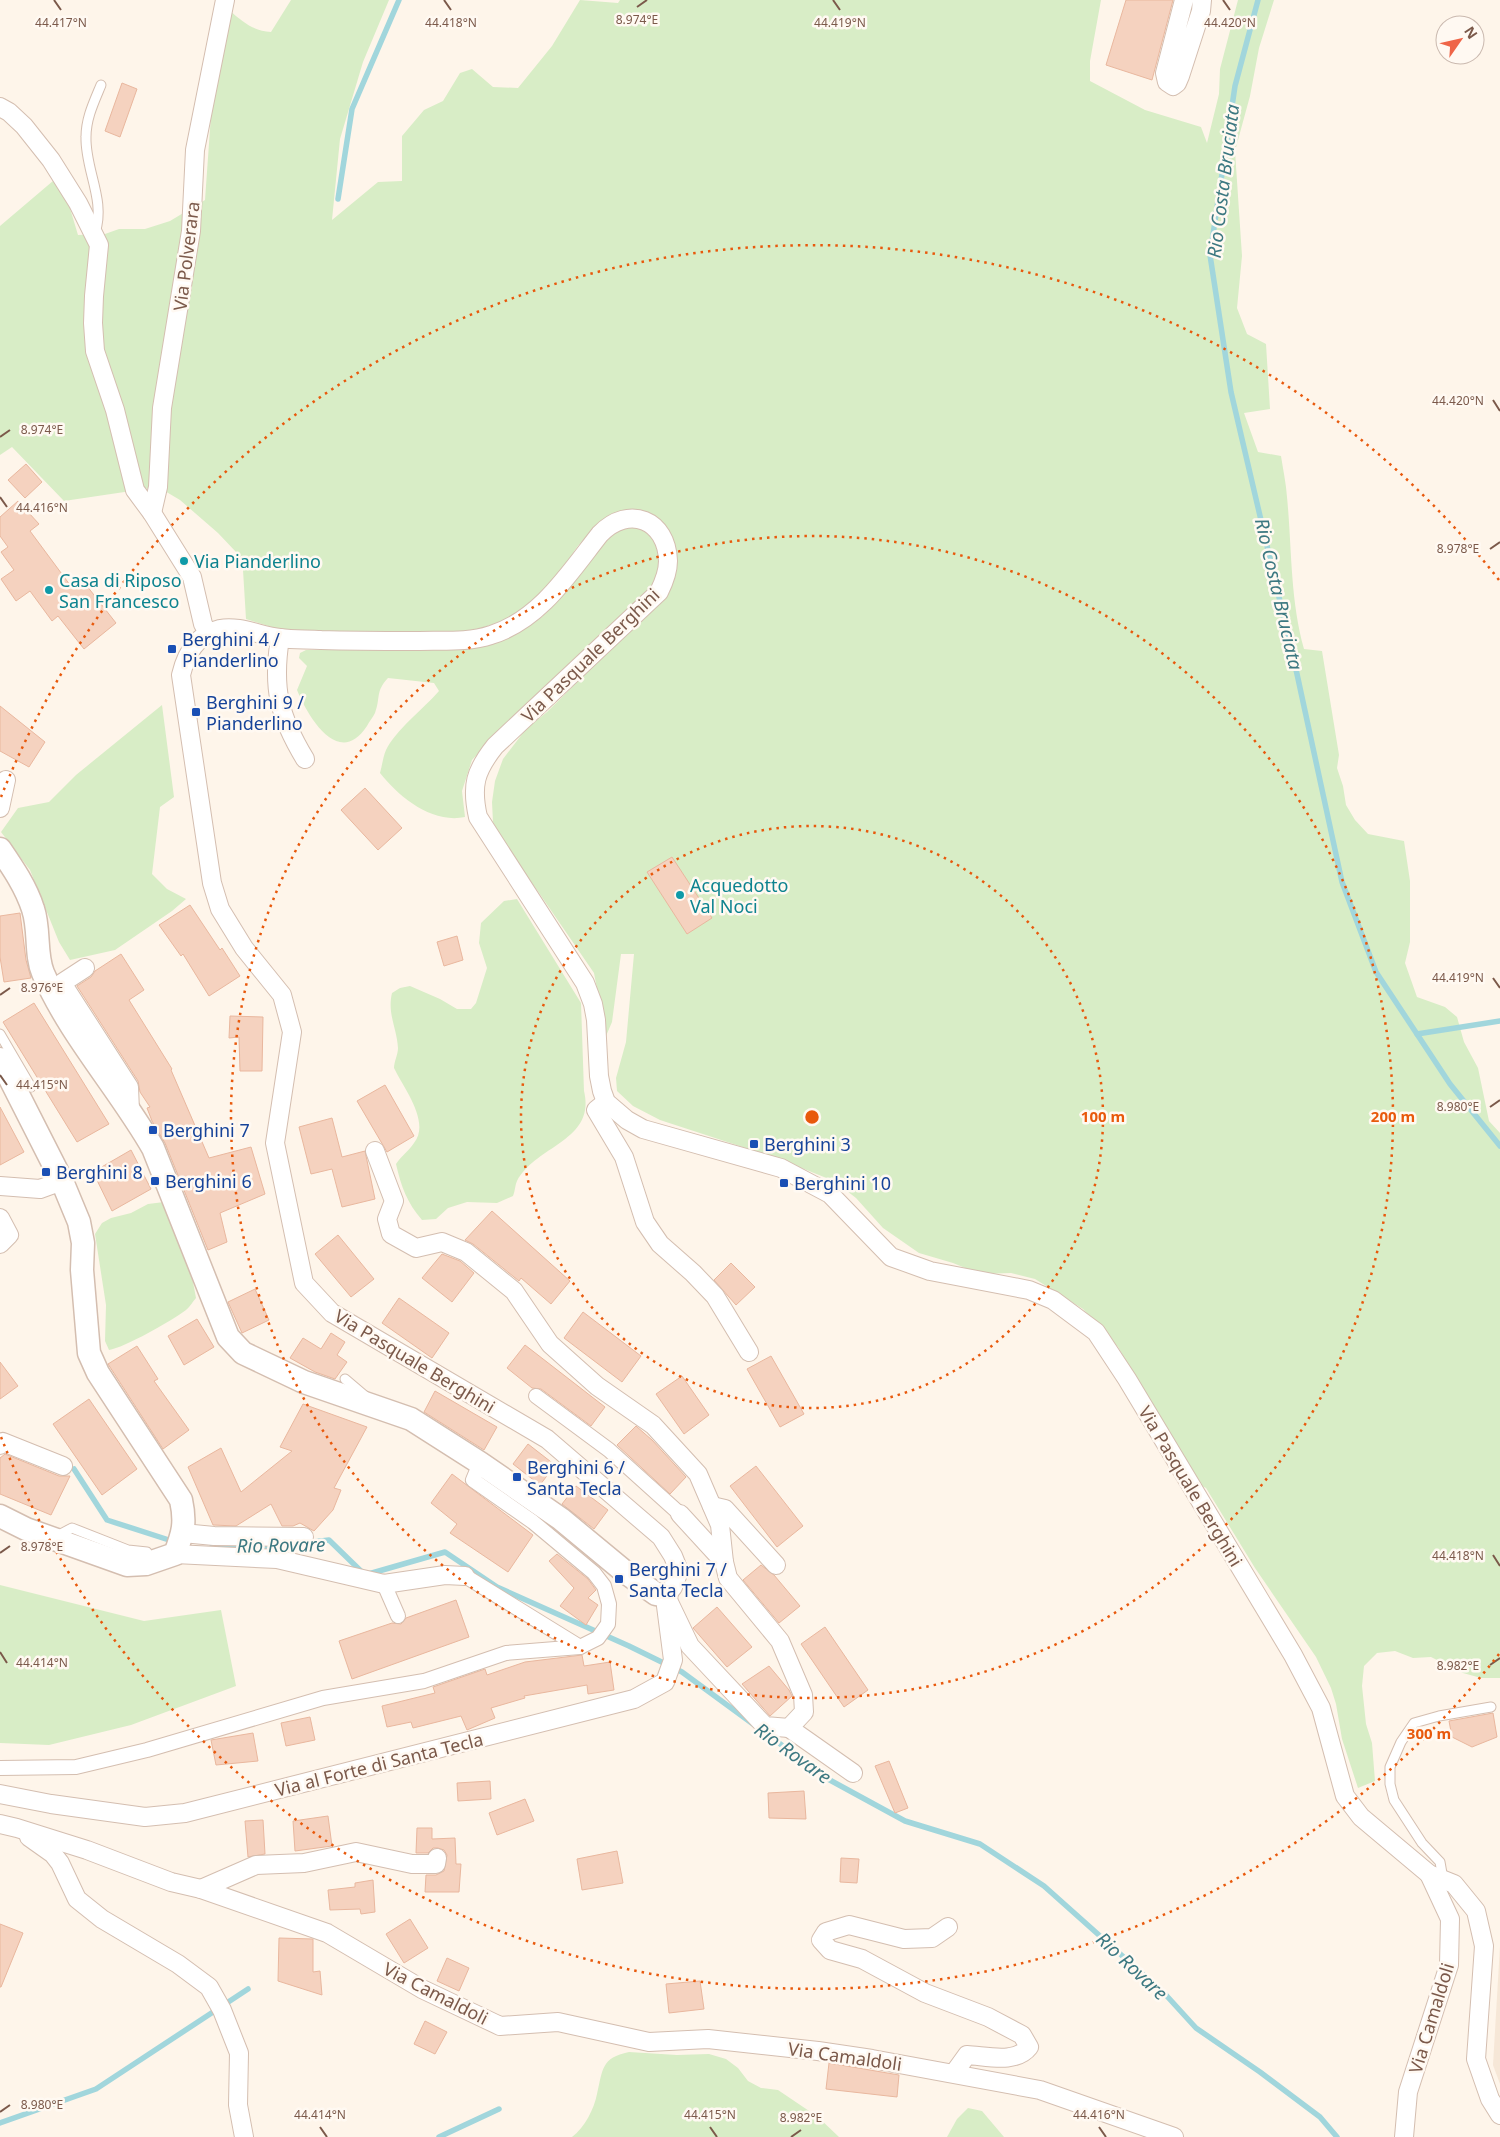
<svg xmlns="http://www.w3.org/2000/svg" width="1500" height="2137" font-family="'Noto Sans',sans-serif">
	<style>
		.residential { fill: #f6e7d7 }
		.green { fill: #d8edc6 }
		.lines { fill: none; stroke-linecap: round; stroke-linejoin: round }
		.stream { stroke: #a1d6dc; stroke-width: 5.5 }
		.building { fill: #f5d2bf; stroke: #e9b79e }
		.service-casing { stroke: #d4beb0; stroke-width: 11 }
		.pedestrian-casing { stroke: #d4beb0; stroke-width: 16 }
		.minor-casing { stroke: #d4beb0; stroke-width: 20 }
		.tertiary-casing { stroke: #d4beb0; stroke-width: 25 }
		.service { stroke: #fff; stroke-width: 9 }
		.pedestrian { stroke: #fff; stroke-width: 14 }
		.minor { stroke: #fff; stroke-width: 18 }
		.tertiary { stroke: #fff; stroke-width: 22 }
		.ticks { fill: none; stroke: #7b594a; stroke-width: 2 }
		.ring { fill: none; stroke: #e8590c; stroke-width: 2.5; stroke-dasharray: 2.5 5 }
		.culture-dot { fill: #0f9aa8; stroke: #fff9f2; stroke-width: 2 }
		.transit-dot { fill: #1a4fb4; stroke: #fff9f2; stroke-width: 2 }
		.labels { text-anchor: middle; dominant-baseline: central; stroke-width: 5; stroke-linejoin: round; paint-order: stroke }
		.street-label { font-size: 18px; fill: #7b594a; stroke: #fff9f2 }
		.culture-label { font-size: 18px; fill: #0d838f; stroke: #fff9f2; text-anchor: start }
		.transit-label { font-size: 18px; fill: #164399; stroke: #fff9f2; text-anchor: start }
		.water-label { font-size: 19px; font-style: italic; fill: #3c7881; stroke: #fff9f2 }
		.ticks-label { font-size: 12px; text-anchor: middle; fill: #7b594a; stroke: #fff9f2; stroke-width: 5; stroke-linejoin: round; paint-order: stroke }
		.centre { fill: #e8590c; stroke: #fff9f2; stroke-width: 2.5 }
		.ring-label { font-size: 15px; text-anchor: middle; font-weight: bold; fill: #e8590c; stroke: #fff9f2; stroke-width: 5; stroke-linejoin: round; paint-order: stroke }
	</style>
	<rect width="100%" height="100%" fill="#fef5ea"/>
	<!-- residential -->
	<path class="residential" d="M1500 1946V2084L1493 2065Z"/>
	<!-- green -->
	<g class="green">
		<path d="M291 0H389L363 62 340 139 332 220 378 182 402 181V136L424 110 443 101 460 73 472 69 493 87 518 88 552 46 580 0 618 3 620 0H1101L1090 61V81L1145 110 1201 127 1207 143 1219 94 1220 69 1238 0H1274L1259 48 1250 96 1235 151 1242 256 1237 308 1247 334 1266 344 1270 409 1244 413 1258 452 1281 456C1283 469 1286 483 1287 497 1292 548 1290 599 1304 649L1322 651 1339 755 1337 768 1343 786 1346 805 1355 820 1368 834 1404 841 1410 881V942L1405 963 1417 997 1445 1007 1457 1017 1464 1042 1478 1068 1489 1121 1500 1133V1678H1481L1463 1673 1431 1657 1413 1658 1395 1651 1377 1653 1364 1666 1362 1686 1366 1724 1372 1743 1375 1781 1358 1788 1342 1739 1336 1704 1331 1688 1316 1657 1255 1568 1206 1488 1198 1484 1118 1347 1083 1309 1035 1279 1011 1273 980 1274 953 1263 919 1253 883 1228 856 1198 834 1181 779 1159 660 1120 633 1106 617 1091 616 1078 626 1042 634 954H621L612 1022 606 1036 594 973 537 890 509 853 493 822 492 802 495 781 503 759 526 729 547 712 670 590C681 564 665 541 654 517 642 521 596 531 588 536 573 547 567 566 558 581 539 610 497 623 466 633L294 634 246 619 243 570 236 552 218 533 180 500 158 487 64 501 12 447 0 455V226L60 175 78 235 105 234 119 229H145L170 221 205 200 211 115 229 10C243 22 253 31 271 32Z"/>
		<path d="M635 526 648 531 658 546 661 561 657 578 637 604 494 736 472 760 462 791 465 817C432 824 399 797 380 773 382 766 383 757 386 750 395 731 424 708 439 691L434 683 388 678C375 692 381 697 375 713 373 717 369 722 367 726 339 769 308 717 297 690L307 666 299 658 300 653 306 650 471 648 507 638 542 617 570 588 604 539 618 530Z"/>
		<path d="M162 705 174 797 160 807 152 874 167 889 186 899 172 911 115 950 70 960 59 942 30 870 1 832 18 808 49 802 76 775Z"/>
		<path d="M517 899 581 1003 584 1091C596 1141 536 1145 517 1181 515 1185 515 1192 513 1196L497 1203 467 1202 448 1208 436 1219 422 1220C407 1203 401 1186 396 1164 401 1156 409 1151 414 1143 431 1122 403 1087 394 1068 394 1061 398 1055 398 1048 397 1028 387 1014 392 993L400 988 410 986 440 999 457 1009H471L476 1003 487 968 479 943 481 923 504 901Z"/>
		<path d="M164 1202 193 1282 196 1298C193 1301 190 1307 186 1310 173 1320 124 1348 109 1350L105 1341 106 1305 95 1234 102 1223 111 1218 131 1213 148 1204Z"/>
		<path d="M0 1585 144 1621 221 1610 236 1686 131 1725 49 1745 0 1743Z"/>
		<path d="M629 2052 677 2055 709 2054 726 2059 738 2068 748 2081 761 2088 778 2090 818 2117 839 2137H572C585 2127 594 2109 597 2094 603 2069 601 2058 629 2052Z"/>
		<path d="M968 2108 982 2111 1004 2137H947L957 2119Z"/>
	</g>
	<g class="lines">
		<!-- stream -->
		<g class="stream">
			<path d="M1258 0 1235 86 1210 255 1231 392 1297 674 1342 882 1376 972 1450 1084 1500 1146"/>
			<path d="M338 199 352 109 399 0"/>
			<path d="M1417 1034 1500 1021"/>
			<path d="M74 1469 107 1520 169 1540"/>
			<path d="M304 1543 329 1540 365 1575 445 1552 497 1587 629 1646 682 1672 828 1779 905 1821 980 1844 1044 1886 1165 1994 1196 2028 1260 2072 1320 2117 1337 2137"/>
			<path d="M212 1544 244 1548 285 1545"/>
			<path d="M0 2123 96 2089 248 1989"/>
			<path d="M439 2137 499 2109"/>
		</g>
	</g>
	<!-- building -->
	<g class="building">
		<path d="M1126 0H1173L1152 80 1106 65Z"/>
		<path d="M122 83 137 89 120 137 105 131Z"/>
		<path d="M26 464 42 482 25 498 8 480Z"/>
		<path d="M18 501 39 524 30 531 73 589 83 581 116 623 84 649 58 616 52 621 30 591 16 601 1 579 14 570 1 552 8 547 0 536V517Z"/>
		<path d="M0 706 45 742 29 767 0 751Z"/>
		<path d="M365 788 402 828 378 850 341 810Z"/>
		<path d="M672 857 712 918 687 934 647 872Z"/>
		<path d="M190 905 220 950 222 948 240 976 209 996 183 954 181 956 159 925Z"/>
		<path d="M20 913 26 960 31 978 4 982 0 957V916Z"/>
		<path d="M457 936 463 960 444 966 437 942Z"/>
		<path d="M121 954 144 990 129 1000 172 1069 171 1070 209 1158 251 1147 265 1194 220 1213 227 1242 208 1250 165 1143 152 1121 147 1108 150 1107 140 1092 138 1081 77 986 91 977 95 971Z"/>
		<path d="M34 1003 109 1124 77 1142 3 1022Z"/>
		<path d="M230 1016 263 1017 262 1071H240L239 1037 229 1038Z"/>
		<path d="M385 1085 414 1136 387 1152 357 1101Z"/>
		<path d="M0 1107 24 1152 0 1165Z"/>
		<path d="M332 1118 342 1157 365 1151 375 1199 342 1207 332 1169 311 1174 299 1127Z"/>
		<path d="M131 1150 151 1189 112 1211 93 1172Z"/>
		<path d="M492 1211 570 1281 551 1304 521 1278 519 1281 473 1244 465 1240Z"/>
		<path d="M338 1235 374 1279 351 1297 315 1254Z"/>
		<path d="M442 1254 460 1261 474 1273 452 1302 422 1278Z"/>
		<path d="M731 1263 755 1287 736 1305 714 1280Z"/>
		<path d="M255 1289 269 1320 242 1333 228 1302Z"/>
		<path d="M399 1298 449 1333 432 1358 382 1323Z"/>
		<path d="M583 1312 641 1356 622 1382 564 1338Z"/>
		<path d="M197 1319 214 1347 184 1365 168 1336Z"/>
		<path d="M331 1333 345 1342 337 1355 347 1362 335 1379 315 1372 290 1358 303 1338 321 1349Z"/>
		<path d="M525 1345 605 1407 591 1426 541 1389 532 1388 507 1368Z"/>
		<path d="M137 1346 158 1379 154 1381 189 1430 163 1449 108 1364Z"/>
		<path d="M771 1356 804 1414 780 1427 747 1369Z"/>
		<path d="M0 1362 18 1386 0 1399Z"/>
		<path d="M682 1376 709 1415 684 1434 656 1394Z"/>
		<path d="M435 1391 497 1427 484 1450 424 1412Z"/>
		<path d="M89 1399 137 1469 102 1495 53 1424Z"/>
		<path d="M303 1404 367 1427 334 1488 341 1490 333 1510 314 1531 300 1523 293 1526H282L271 1504 236 1526 213 1525 188 1467 221 1448 241 1492 292 1451 280 1447Z"/>
		<path d="M636 1426 652 1440 686 1477 670 1494 617 1445Z"/>
		<path d="M528 1444 555 1465 540 1485 513 1464Z"/>
		<path d="M5 1454 59 1476H70L51 1515 0 1494V1458Z"/>
		<path d="M756 1466 803 1526 777 1547 730 1486Z"/>
		<path d="M452 1474 533 1535 508 1572 450 1533 457 1524 431 1503Z"/>
		<path d="M576 1486 608 1510 594 1529 562 1504Z"/>
		<path d="M557 1554 588 1579 596 1590 588 1598 598 1605 586 1625 560 1606 574 1588 549 1561Z"/>
		<path d="M761 1565 774 1575 800 1606 779 1623 743 1580Z"/>
		<path d="M456 1600 469 1637 352 1679 339 1641 392 1623 401 1624 406 1618Z"/>
		<path d="M717 1607 752 1647 727 1667 693 1628Z"/>
		<path d="M825 1627 868 1690 844 1707 801 1644Z"/>
		<path d="M582 1655 584 1666 610 1662 614 1690 588 1694 587 1685 524 1696 525 1698 491 1708 495 1718 467 1730 461 1716 413 1728 411 1722 387 1727 382 1706 435 1693 433 1687 485 1669 487 1675 525 1662Z"/>
		<path d="M769 1666 789 1690 792 1696 770 1716 742 1684Z"/>
		<path d="M1493 1713 1497 1737 1472 1747 1452 1737 1449 1721Z"/>
		<path d="M310 1717 315 1740 286 1746 281 1723Z"/>
		<path d="M253 1733 258 1761 216 1765 211 1740Z"/>
		<path d="M889 1761 908 1808 895 1813 875 1766Z"/>
		<path d="M490 1781 491 1799 458 1801 457 1783Z"/>
		<path d="M804 1791 806 1819 769 1818 768 1793Z"/>
		<path d="M525 1799 534 1821 497 1835 489 1813Z"/>
		<path d="M328 1816 332 1846 295 1851 293 1821Z"/>
		<path d="M263 1820 265 1854 248 1857 245 1821Z"/>
		<path d="M417 1828H432V1839L455 1838 456 1864H461L459 1892H425L426 1875H436L444 1871 447 1855 444 1850 438 1848H433L428 1853H416Z"/>
		<path d="M617 1851 623 1883 582 1890 577 1859Z"/>
		<path d="M841 1858 859 1859 857 1883 840 1882Z"/>
		<path d="M373 1880 375 1912 361 1914 360 1909 330 1910 328 1890 355 1887V1883Z"/>
		<path d="M410 1919 428 1948 404 1963 386 1934Z"/>
		<path d="M0 1924 23 1933 1 1987H0Z"/>
		<path d="M279 1938 313 1939V1972L320 1971 322 1995 278 1981Z"/>
		<path d="M447 1958 469 1968 459 1991 437 1981Z"/>
		<path d="M700 1981 704 2009 669 2013 666 1984Z"/>
		<path d="M425 2021 447 2032 435 2054 414 2044Z"/>
		<path d="M829 2063 899 2075 897 2097 826 2089Z"/>
	</g>
	<g class="lines">
		<defs>
			<g id="service">
				<path d="M95 233C106 200 85 170 86 137 86 118 94 102 101 85"/>
				<path d="M0 1034 31 1087"/>
				<path d="M345 1379 365 1396"/>
				<path d="M55 1537 72 1528 128 1550 147 1552"/>
				<path d="M1443 1879 1440 1862 1422 1843 1394 1800 1390 1784V1767L1401 1742 1414 1723 1439 1716 1491 1707"/>
			</g>
			<g id="pedestrian">
				<path d="M536 1396 609 1450 680 1514"/>
				<path d="M465 1576 580 1647"/>
				<path d="M384 1584 398 1616"/>
				<path d="M0 1768 76 1767 147 1750 323 1698 424 1681 506 1653 580 1647 598 1638 608 1624 609 1604 604 1586 594 1573 533 1522 473 1480 480 1463"/>
			</g>
			<g id="minor">
				<path d="M1184 0 1165 73 1167 82 1173 86 1177 83 1180 76 1201 11 1202 0"/>
				<path d="M0 107 9 112 24 126 51 160 78 203 99 245 94 296 93 323 95 351 115 410 135 490 152 513 192 577 203 624 208 633"/>
				<path d="M152 513 158 487 162 408 191 231 195 150 225 0"/>
				<path d="M280 638C272 688 279 716 305 759"/>
				<path d="M0 808 6 780"/>
				<path d="M85 968 62 983 129 1087 130 1111"/>
				<path d="M606 1102 596 1110 624 1157 645 1222 660 1244 693 1273 715 1296 749 1352"/>
				<path d="M375 1151 394 1201 387 1219 391 1234 416 1248 442 1242 466 1252 514 1291 550 1344 597 1386 653 1425 698 1474 720 1525 724 1562 728 1578 780 1641 803 1695 804 1712 789 1728 765 1726 690 1646 666 1596"/>
				<path d="M0 1186 40 1189 62 1181"/>
				<path d="M0 1218 9 1235 0 1244"/>
				<path d="M0 1445 3 1442 63 1466"/>
				<path d="M712 1506 725 1509 776 1565"/>
				<path d="M680 1514 724 1562"/>
				<path d="M183 1533 214 1536 304 1537"/>
				<path d="M175 1554 277 1559 384 1584 445 1575 465 1576"/>
				<path d="M666 1596 673 1587 679 1571 673 1556 661 1537 547 1439 332 1313 304 1283 275 1143 292 1032 282 995 244 948 220 909 212 883 181 675C186 654 196 635 220 629 239 625 261 636 280 638 293 640 308 639 321 640 353 641 384 641 416 641 441 640 467 643 491 635 540 620 570 572 600 534 629 504 667 520 668 561 668 572 664 582 659 592L495 746C475 771 471 786 478 817L585 983 593 1004 596 1020 599 1076 602 1091 606 1102 627 1120 643 1129 781 1168 830 1194 891 1257 930 1271 1029 1290 1053 1300 1096 1332 1127 1379 1293 1655 1321 1708 1345 1796 1361 1817 1429 1874 1454 1884 1476 1911 1484 1946 1476 2059 1490 2099 1500 2115"/>
				<path d="M789 1728 853 1773"/>
				<path d="M0 1794 51 1804 145 1817 185 1813 634 1699 665 1682 673 1660 666 1606"/>
				<path d="M0 1824 17 1828 87 1850 171 1882 201 1889 327 1933 422 1989 500 2026 558 2022 649 2042 708 2039 818 2051 872 2059 1040 2090 1174 2137"/>
				<path d="M29 1837 53 1854 60 1863 77 1899 102 1919 178 1964 209 1987 222 2010 239 2053 238 2105 244 2137"/>
				<path d="M201 1889 256 1865 304 1863 356 1852 412 1864H436L437 1858"/>
				<path d="M948 1927 932 1938 904 1939 849 1925 826 1932 821 1940 830 1950 862 1959 925 1993 988 2017 1022 2035 1029 2047C1016 2064 987 2056 967 2055L954 2073"/>
				<path d="M1404 2137 1408 2092 1449 1965 1450 1919 1429 1874"/>
			</g>
			<g id="tertiary">
				<path d="M0 849C13 868 26 887 33 909 40 929 35 954 43 973 69 1034 120 1090 153 1148L228 1337 243 1353 304 1382 411 1419 480 1463 561 1519 625 1572 656 1594 666 1596"/>
				<path d="M0 1059 62 1181 79 1222 83 1243 82 1270 89 1353 98 1373 181 1500C186 1523 183 1533 175 1554L146 1564 127 1565 26 1529 0 1516"/>
			</g>
		</defs>
		<!-- service casing -->
		<use href="#service" class="service-casing"/>
		<!-- pedestrian casing -->
		<use href="#pedestrian" class="pedestrian-casing"/>
		<!-- minor casing -->
		<use href="#minor" class="minor-casing"/>
		<!-- tertiary casing -->
		<use href="#tertiary" class="tertiary-casing"/>
		<!-- service -->
		<use href="#service" class="service"/>
		<!-- pedestrian -->
		<use href="#pedestrian" class="pedestrian"/>
		<!-- minor -->
		<use href="#minor" class="minor"/>
		<!-- tertiary -->
		<use href="#tertiary" class="tertiary"/>
	</g>
	<!-- ticks -->
	<path class="ticks" d="M54 0 61 10M444 0 451 10M833 0 840 10M1223 0 1230 10M637 7 647 0M1493 400 1500 411M0 437 10 430M0 497 7 507M1490 549 1500 542M1493 978 1500 988M0 995 10 988M0 1075 7 1085M1490 1107 1500 1100M0 1553 10 1546M1493 1555 1500 1566M0 1652 7 1663M1490 1665 1500 1658M0 2112 10 2105M320 2127 327 2137M710 2127 717 2137M1099 2127 1106 2137M791 2137 801 2130"/>
	<!-- distance rings -->
	<g class="ring">
		<circle cx="812" cy="1117" r="291"/>
		<circle cx="812" cy="1117" r="581"/>
		<path d="M1499 1654A872 872 0 0 1 1 1437M1 797A872 872 0 0 1 1499 580"/>
	</g>
	<!-- markers -->
	<g class="culture-dot">
		<circle cx="184" cy="561" r="5"/>
		<circle cx="49" cy="590" r="5"/>
		<circle cx="680" cy="895" r="5"/>
	</g>
	<g class="transit-dot">
		<rect x="167" y="644" width="10" height="10" rx="2.5"/>
		<rect x="191" y="707" width="10" height="10" rx="2.5"/>
		<rect x="148" y="1125" width="10" height="10" rx="2.5"/>
		<rect x="749" y="1139" width="10" height="10" rx="2.5"/>
		<rect x="41" y="1167" width="10" height="10" rx="2.5"/>
		<rect x="150" y="1176" width="10" height="10" rx="2.5"/>
		<rect x="779" y="1178" width="10" height="10" rx="2.5"/>
		<rect x="512" y="1472" width="10" height="10" rx="2.5"/>
		<rect x="614" y="1574" width="10" height="10" rx="2.5"/>
	</g>
	<g class="labels">
		<!-- street labels -->
		<g class="street-label">
			<text transform="translate(186 256) rotate(-83)">Via Polverara</text>
			<text transform="translate(590 655) rotate(-44)">Via Pasquale Berghini</text>
			<text transform="translate(415 1361) rotate(31)">Via Pasquale Berghini</text>
			<text transform="translate(1191 1486) rotate(59)">Via Pasquale Berghini</text>
			<text transform="translate(379 1764) rotate(-14)">Via al Forte di Santa Tecla</text>
			<text transform="translate(436 1993) rotate(27)">Via Camaldoli</text>
			<text transform="translate(1431 2018) rotate(-73)">Via Camaldoli</text>
			<text transform="translate(845 2056) rotate(8)">Via Camaldoli</text>
		</g>
		<!-- culture labels -->
		<g class="culture-label">
			<text x="194" y="561">Via Pianderlino</text>
			<text x="59" y="580">Casa di Riposo<tspan x="59" dy="21">San Francesco</tspan></text>
			<text x="690" y="885">Acquedotto<tspan x="690" dy="21">Val Noci</tspan></text>
		</g>
		<!-- transit labels -->
		<g class="transit-label">
			<text x="182" y="639">Berghini 4 /<tspan x="182" dy="21">Pianderlino</tspan></text>
			<text x="206" y="702">Berghini 9 /<tspan x="206" dy="21">Pianderlino</tspan></text>
			<text x="163" y="1130">Berghini 7</text>
			<text x="764" y="1144">Berghini 3</text>
			<text x="56" y="1172">Berghini 8</text>
			<text x="165" y="1181">Berghini 6</text>
			<text x="794" y="1183">Berghini 10</text>
			<text x="527" y="1467">Berghini 6 /<tspan x="527" dy="21">Santa Tecla</tspan></text>
			<text x="629" y="1569">Berghini 7 /<tspan x="629" dy="21">Santa Tecla</tspan></text>
		</g>
		<!-- water labels -->
		<g class="water-label">
			<text transform="translate(1223 181) rotate(-83)">Rio Costa Bruciata</text>
			<text transform="translate(1279 594) rotate(77)">Rio Costa Bruciata</text>
			<text transform="translate(281 1545) rotate(-1)">Rio Rovare</text>
			<text transform="translate(793 1753) rotate(36)">Rio Rovare</text>
			<text transform="translate(1132 1966) rotate(43)">Rio Rovare</text>
		</g>
	</g>
	<g class="ticks-label">
		<text x="637" y="24">8.974°E</text>
		<text x="61" y="27">44.417°N</text>
		<text x="451" y="27">44.418°N</text>
		<text x="840" y="27">44.419°N</text>
		<text x="1230" y="27">44.420°N</text>
		<text x="1458" y="405">44.420°N</text>
		<text x="42" y="434">8.974°E</text>
		<text x="42" y="512">44.416°N</text>
		<text x="1458" y="553">8.978°E</text>
		<text x="1458" y="982">44.419°N</text>
		<text x="42" y="992">8.976°E</text>
		<text x="42" y="1089">44.415°N</text>
		<text x="1458" y="1111">8.980°E</text>
		<text x="42" y="1551">8.978°E</text>
		<text x="1458" y="1560">44.418°N</text>
		<text x="42" y="1667">44.414°N</text>
		<text x="1458" y="1670">8.982°E</text>
		<text x="42" y="2109">8.980°E</text>
		<text x="320" y="2119">44.414°N</text>
		<text x="710" y="2119">44.415°N</text>
		<text x="1099" y="2119">44.416°N</text>
		<text x="801" y="2122">8.982°E</text>
	</g>
	<circle cx="812" cy="1117" r="8" class="centre"/>
	<g class="ring-label">
		<text x="1103" y="1122">100 m</text>
		<text x="1393" y="1122">200 m</text>
		<text x="1429" y="1739">300 m</text>
	</g>
	<!-- north arrow -->
	<g transform="translate(1460 40) rotate(56)"><circle r="24" fill="#fff9f2" stroke="#cab9af"/>
	<path d="M0-4L9 19L0 12L-9 19Z" fill="#ef6548"/>
	<text y="-8" font-size="14" font-weight="bold" text-anchor="middle" fill="#7b594a">N</text>
	</g>
</svg>
